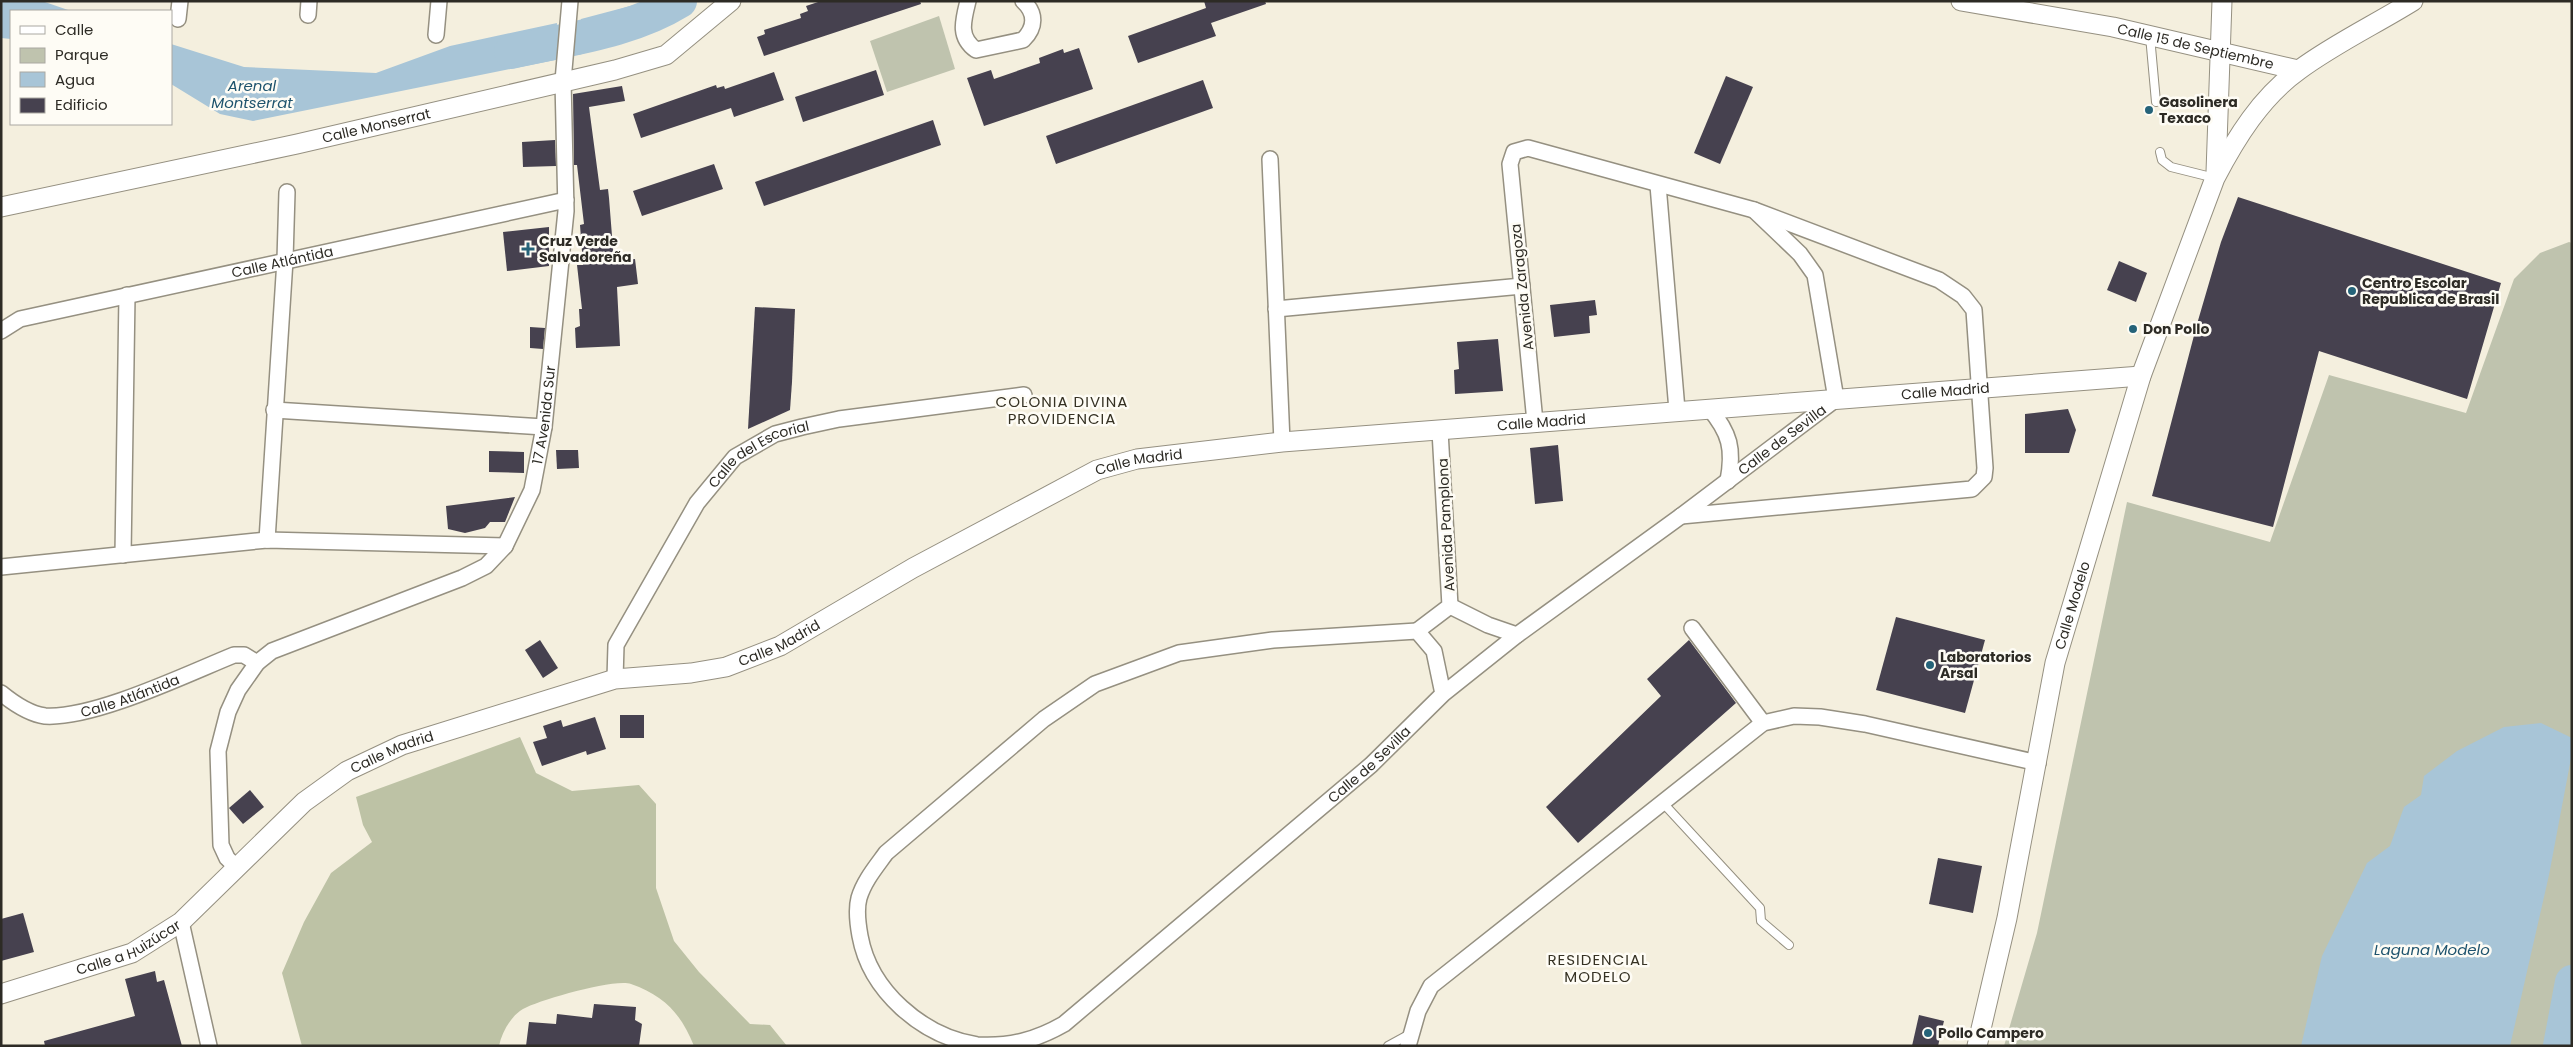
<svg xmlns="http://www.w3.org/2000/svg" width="2573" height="1047" font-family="Poppins,sans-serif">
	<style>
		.green { fill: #bfc3ae }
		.forest { fill: #bdc2a5 }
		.water { fill: #a8c5d7 }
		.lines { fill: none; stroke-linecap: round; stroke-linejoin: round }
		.river { stroke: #a8c5d7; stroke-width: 34 }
		.building { fill: #46414f }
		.service-casing { stroke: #959081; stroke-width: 10 }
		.minor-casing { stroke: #959081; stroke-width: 18 }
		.tertiary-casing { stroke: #959081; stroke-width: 21 }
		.service { stroke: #fff; stroke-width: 8 }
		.minor { stroke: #fff; stroke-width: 15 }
		.tertiary { stroke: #fff; stroke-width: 19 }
		.poi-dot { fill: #256379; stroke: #fefcf5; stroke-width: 2 }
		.labels { text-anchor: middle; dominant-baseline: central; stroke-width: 5; stroke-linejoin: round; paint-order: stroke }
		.street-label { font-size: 14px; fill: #2d2b25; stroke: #fefcf5 }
		.poi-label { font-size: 14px; font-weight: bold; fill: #2d2b25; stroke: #fefcf5; text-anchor: start }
		.water-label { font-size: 15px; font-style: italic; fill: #1e536d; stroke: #fefcf5 }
		.neighbourhood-label { font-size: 15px; letter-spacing: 1px; fill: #363224; stroke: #fefcf5 }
	</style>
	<rect width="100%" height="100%" fill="#f4efde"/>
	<!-- green -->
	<g class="green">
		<path d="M939 16 955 69 887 92 870 41Z"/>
		<path d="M2569 242 2572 243V1046H2004L2037 933 2127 502 2270 542 2329 375 2466 413 2514 279 2540 253Z"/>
	</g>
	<!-- forest -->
	<path class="forest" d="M520 737 536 773 572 791 639 785 656 804V888L674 941 699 972 750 1024 770 1025 787 1046H694C681 1014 665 996 631 984 615 978 539 1000 523 1009 511 1016 502 1032 499 1046H302L282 973 304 922 331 873 372 842 363 825 356 797Z"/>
	<!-- water -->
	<g class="water">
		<path d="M1 1H42L71 11H11V39L1 38Z"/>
		<path d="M649 1H697L672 22 662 27 579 55 581 19Z"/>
		<path d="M557 23 555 60 253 121 220 114 171 84V44L244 67 376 73 450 46Z"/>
		<path d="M2541 723 2572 738V753L2549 875 2510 1046H2301L2322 956 2367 863 2390 846 2404 807 2421 795 2424 776 2457 751 2504 727Z"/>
	</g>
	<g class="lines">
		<!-- river -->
		<g class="river">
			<path d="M511 52C567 39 630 32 680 1"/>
			<path d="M2560 1046 2572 982"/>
		</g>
	</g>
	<!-- building -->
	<g class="building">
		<path d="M821 1H920L921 4 764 56 757 37 765 34 764 30 801 18 800 14 808 11 806 6Z"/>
		<path d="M1204 1H1265L1266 4 1211 23 1216 36 1138 63 1128 36 1206 8Z"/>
		<path d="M1079 48 1093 89 984 126 967 78 991 70 994 79 1040 63 1039 58 1063 49 1064 53Z"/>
		<path d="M876 70 884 95 803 122 795 97Z"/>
		<path d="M774 72 784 100 734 117 731 108 641 138 633 114 716 85 717 88 724 86 725 89Z"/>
		<path d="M1726 76 1753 87 1720 164 1694 153Z"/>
		<path d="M1203 80 1213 108 1056 164 1046 136Z"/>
		<path d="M622 86 625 101 589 107 600 190 608 189 609 198 614 261 635 259 638 284 617 287 620 346 576 348 575 328 580 326 579 309H582L577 265H583L580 225 584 224 577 165H574L573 94Z"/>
		<path d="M933 120 941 145 764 206 755 182Z"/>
		<path d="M555 140 556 166 523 167 522 142Z"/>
		<path d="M714 164 723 189 642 216 633 191Z"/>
		<path d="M2238 197 2501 283 2467 399 2319 351 2273 527 2152 496 2197 324 2221 242Z"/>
		<path d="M549 227V266L507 271 503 232Z"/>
		<path d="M2119 261 2147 273 2136 302 2107 290Z"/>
		<path d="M1595 300 1597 315 1589 316 1590 333 1554 337 1550 305Z"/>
		<path d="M755 307 795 309 792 382 790 410 748 429Z"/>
		<path d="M530 327 545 328 543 349 530 348Z"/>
		<path d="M1498 339 1503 391 1455 394 1454 370 1459 369 1457 342Z"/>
		<path d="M2068 409 2076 430 2069 453H2025V414Z"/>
		<path d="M1558 445 1563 501 1535 504 1530 448Z"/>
		<path d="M556 450H578L579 468 557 469Z"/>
		<path d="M489 451 524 452V473L489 472Z"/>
		<path d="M515 497 505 522H490L485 528 465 533 448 529 446 506Z"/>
		<path d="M1896 617 1985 640 1965 713 1876 690Z"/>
		<path d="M540 640 558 668 543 678 525 650Z"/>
		<path d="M1689 640 1736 703 1578 843 1546 807 1661 696 1647 679Z"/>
		<rect x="620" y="715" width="24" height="23"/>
		<path d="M595 717 606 749 587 755 586 751 542 766 533 742 547 738 543 726 561 720 563 727Z"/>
		<path d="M250 790 264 807 243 824 229 808Z"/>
		<path d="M1938 858 1982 866 1973 913 1929 904Z"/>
		<path d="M23 913 34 952 1 961V919Z"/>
		<path d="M155 971 157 982 164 980 182 1046H45L44 1041 135 1016 125 979Z"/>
		<path d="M594 1004 636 1007 635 1020 642 1024 639 1046H526L529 1022 556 1024 557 1014 592 1018Z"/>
		<path d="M1919 1015 1944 1021 1938 1046H1912Z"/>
	</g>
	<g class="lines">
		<defs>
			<g id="service">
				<path d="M2150 36 2156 102"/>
				<path d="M2160 152 2162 160 2171 167 2215 178"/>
				<path d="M1663 803 1760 908 1761 921 1789 945"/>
				<path d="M1388 1046 1410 1034"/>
			</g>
			<g id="minor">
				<path d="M968 1C963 21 958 37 976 50L1023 40C1036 27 1036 13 1023 1"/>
				<path d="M308 15 309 1"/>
				<path d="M178 19 180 1"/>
				<path d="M436 35 439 1"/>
				<path d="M1270 159 1282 442"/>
				<path d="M1658 185 1677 410"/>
				<path d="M1276 309 1522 286"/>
				<path id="s1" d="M1 331 20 319 566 200"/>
				<path d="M1709 408C1730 433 1734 449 1728 481"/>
				<path d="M274 410 544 427"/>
				<path d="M1535 422 1510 164 1514 152 1528 148 1754 210 1939 280 1963 296 1974 310 1985 468 1984 477 1972 489 1681 516"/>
				<path d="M267 540 285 260 287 192"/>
				<path d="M123 555 127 295"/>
				<path d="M1 567 267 540 505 546"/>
				<path d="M1450 606 1488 625 1517 635"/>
				<path d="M1692 628 1763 723"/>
				<path d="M1417 631 1450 606 1440 431"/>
				<path id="s2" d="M615 679 616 645 697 503 735 457 775 434 802 427 839 419 1024 395"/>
				<path id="s3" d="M1 693C12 702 30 714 45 716 94 719 187 674 234 655H244L257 663"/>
				<path id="s4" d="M1443 694 1434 651 1417 631 1273 640 1179 653 1095 684 1044 719 886 853C876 867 864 881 859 898 856 909 858 925 860 936 870 991 922 1036 977 1045 1010 1047 1036 1040 1064 1024L1371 765 1443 694 1517 635 1681 516 1836 399 1815 275 1800 254 1754 210"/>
				<path id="s5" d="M236 867 227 858 221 845 218 751 228 712 238 690 257 663 272 651 462 578 486 566 505 546 532 490 544 427 566 211 563 81 570 1"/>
				<path d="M181 922 209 1046"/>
				<path d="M1408 1046 1418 1011 1431 986 1763 723 1794 716 1820 717 1865 724 2038 763"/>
			</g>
			<g id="tertiary">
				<path id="s6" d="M1961 1 2113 27 2298 70"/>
				<path d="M2216 172 2222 1"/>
				<path id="s7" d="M1 207 297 144 615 70 666 55 731 1"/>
				<path id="s8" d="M1 994 132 953 181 922 304 802 347 771 402 745 615 679 691 673 726 667 780 646 913 568 1097 470 1137 459 1282 442 2141 376"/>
				<path id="s9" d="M1977 1046 2007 918 2055 663 2141 376 2215 178C2236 138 2261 97 2299 70 2334 44 2376 24 2413 1"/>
			</g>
		</defs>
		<!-- service casing -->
		<use href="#service" class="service-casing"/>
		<!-- minor casing -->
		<use href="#minor" class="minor-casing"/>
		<!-- tertiary casing -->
		<use href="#tertiary" class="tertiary-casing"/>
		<!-- service -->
		<use href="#service" class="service"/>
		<!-- minor -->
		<use href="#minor" class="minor"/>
		<!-- tertiary -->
		<use href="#tertiary" class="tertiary"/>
	</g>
	<!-- markers -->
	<g class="poi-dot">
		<circle cx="2149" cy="110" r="5"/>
		<path d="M525.5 241.5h5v5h5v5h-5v5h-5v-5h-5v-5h5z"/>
		<circle cx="2352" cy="291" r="5"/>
		<circle cx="2133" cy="329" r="5"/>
		<circle cx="1930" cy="665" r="5"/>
		<circle cx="1928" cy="1033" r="5"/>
	</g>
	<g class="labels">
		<!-- street labels -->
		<g class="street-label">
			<text stroke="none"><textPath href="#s6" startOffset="239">Calle 15 de Septiembre</textPath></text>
			<text stroke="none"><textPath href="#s7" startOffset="384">Calle Monserrat</textPath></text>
			<text stroke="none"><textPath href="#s1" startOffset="291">Calle Atlántida</textPath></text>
			<text transform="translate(1522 287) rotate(-96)">Avenida Zaragoza</text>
			<text stroke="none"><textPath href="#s8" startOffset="2089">Calle Madrid</textPath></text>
			<text stroke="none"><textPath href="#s5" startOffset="634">17 Avenida Sur</textPath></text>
			<text stroke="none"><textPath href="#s8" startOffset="1684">Calle Madrid</textPath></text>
			<text stroke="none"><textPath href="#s4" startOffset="1946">Calle de Sevilla</textPath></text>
			<text stroke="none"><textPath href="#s2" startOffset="279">Calle del Escorial</textPath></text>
			<text stroke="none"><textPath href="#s8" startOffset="1279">Calle Madrid</textPath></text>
			<text transform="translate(1446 525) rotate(-93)">Avenida Pamplona</text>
			<text stroke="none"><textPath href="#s9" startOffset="451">Calle Modelo</textPath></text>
			<text stroke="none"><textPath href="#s8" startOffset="874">Calle Madrid</textPath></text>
			<text stroke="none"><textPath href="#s3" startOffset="138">Calle Atlántida</textPath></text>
			<text stroke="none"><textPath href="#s8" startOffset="469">Calle Madrid</textPath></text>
			<text stroke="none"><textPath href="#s4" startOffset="1420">Calle de Sevilla</textPath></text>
			<text stroke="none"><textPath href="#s8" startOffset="136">Calle a Huizúcar</textPath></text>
		</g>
		<!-- poi labels -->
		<g class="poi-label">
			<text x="2159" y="102">Gasolinera<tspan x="2159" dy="16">Texaco</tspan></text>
			<text x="539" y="241">Cruz Verde<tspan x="539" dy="16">Salvadoreña</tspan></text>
			<text x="2362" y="283">Centro Escolar<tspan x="2362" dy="16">Republica de Brasil</tspan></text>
			<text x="2143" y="329">Don Pollo</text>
			<text x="1940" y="657">Laboratorios<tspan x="1940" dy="16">Arsal</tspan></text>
			<text x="1938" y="1033">Pollo Campero</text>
		</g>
		<!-- water labels -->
		<g class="water-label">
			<text x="252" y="85">Arenal<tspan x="252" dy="17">Montserrat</tspan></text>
			<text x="2432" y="949">Laguna Modelo</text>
		</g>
		<!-- neighbourhood labels -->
		<g class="neighbourhood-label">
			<text x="1062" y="401">COLONIA DIVINA<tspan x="1062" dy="17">PROVIDENCIA</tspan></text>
			<text x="1598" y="959">RESIDENCIAL<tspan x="1598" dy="17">MODELO</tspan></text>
		</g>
	</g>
	<!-- border -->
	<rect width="2573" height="1047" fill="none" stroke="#2d2b25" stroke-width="5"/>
	<!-- legend -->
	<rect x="10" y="10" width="162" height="115" fill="#fefcf5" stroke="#aaa8a2"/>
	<rect x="20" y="26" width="25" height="8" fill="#ffffff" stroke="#aaa8a2"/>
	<text x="55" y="35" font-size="15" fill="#2d2b25">Calle</text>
	<rect x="20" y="48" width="25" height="15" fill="#bfc3ae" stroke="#aaa8a2"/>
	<text x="55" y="60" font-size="15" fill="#2d2b25">Parque</text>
	<rect x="20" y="72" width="25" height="15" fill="#a8c5d7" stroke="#aaa8a2"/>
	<text x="55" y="85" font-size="15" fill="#2d2b25">Agua</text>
	<rect x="20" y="98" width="25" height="15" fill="#46414f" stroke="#aaa8a2"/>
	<text x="55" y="110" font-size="15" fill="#2d2b25">Edificio</text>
</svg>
